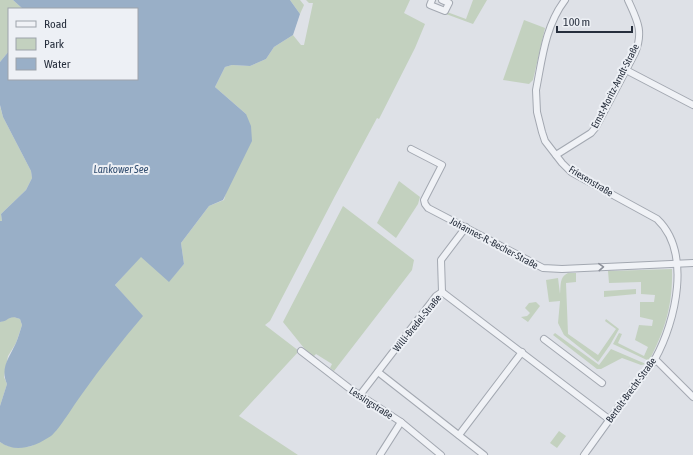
<svg xmlns="http://www.w3.org/2000/svg" width="693" height="455" font-family="'Asap Condensed',sans-serif">
	<style>
		.green { fill: #c3d1bf }
		.water { fill: #99afc7 }
		.lines { fill: none; stroke-linecap: round; stroke-linejoin: round }
		.minor-casing { stroke: #a3a8b1; stroke-width: 8 }
		.minor { stroke: #f0f2f6; stroke-width: 6 }
		.oneway { stroke: #8c909a }
		.labels { text-anchor: middle; dominant-baseline: central; stroke-width: 4; stroke-linejoin: round; paint-order: stroke }
		.street-label { font-size: 10px; fill: #272f3d; stroke: #edf0f5 }
		.water-label { font-size: 11px; font-style: italic; fill: #324e70; stroke: #edf0f5 }
	</style>
	<rect width="100%" height="100%" fill="#dee1e7"/>
	<!-- green -->
	<g class="green">
		<path d="M0 0H13L23 9H9V51L0 62Z"/>
		<path d="M290 0H300L304 5 300 14Z"/>
		<path d="M306 0H410L404 13 425 24 415 48 379 119 377 118 335 196 270 321 265 325 299 351 239 416 298 455H0V442C10 449 20 448 32 446L142 316 115 285 141 256 169 281 184 264 181 243 209 206 224 200 246 114 215 87 225 67 232 65 250 66 266 59 274 47 293 35 301 45H304L313 3H309Z"/>
		<path d="M473 0H487L473 24 446 14 447 12 466 19Z"/>
		<path d="M524 20 545 28 533 80 529 84 503 80Z"/>
		<path d="M0 106 3 117 31 171 32 178 26 190 1 214 2 221H0Z"/>
		<path d="M399 181 420 197 418 204 396 238 377 223Z"/>
		<path d="M343 206 414 260 412 270 334 371 330 368 332 364 316 354 313 357 308 353 283 322Z"/>
		<path d="M672 269C673 305 665 330 649 361L613 344 619 333 622 334 618 343 644 356 648 347 635 340 639 325 652 326 653 320 640 317V302H654L655 295 641 294V282L609 283 608 271Z"/>
		<path d="M568 273H576V282L566 283 568 334 598 355 616 329 605 321 606 319 619 329 610 345 598 362 564 335 558 323 560 301 549 302 546 280 558 278 560 294C561 286 559 277 568 273Z"/>
		<path d="M636 289V294L604 297V291Z"/>
		<path d="M536 302 540 306 528 322 521 317 527 316 530 313 525 308 529 303Z"/>
		<path d="M9 317H14L20 319 22 325 16 343 8 356 4 377 7 384 0 406V322L3 321Z"/>
		<path d="M555 333 599 365 611 349 646 364 641 365 622 358 601 369H597L553 335Z"/>
		<path d="M559 431 566 436 557 448 550 443Z"/>
	</g>
	<!-- water -->
	<path class="water" d="M13 0H290L300 14 293 35 274 47 266 59 250 66 232 65 225 67 215 87 246 114 251 126 252 141 223 200 209 206 181 243 184 264 169 282 141 257 115 285 143 316C121 342 101 367 82 394 75 403 59 430 51 436 36 446 16 454 0 442V406L7 384C0 368 9 358 16 343 18 338 20 331 22 325L20 319C8 314 10 321 0 322V221H2L1 214 26 190 32 178 31 171 3 117 0 105V62L9 51V79H137V9H23Z"/>
	<g class="lines">
		<defs>
			<g id="minor">
				<path d="M432 0 430 5 445 11 449 3 442 0"/>
				<path d="M565 0C545 26 542 60 536 90L537 112 542 132 545 141 562 163 571 172 657 219C692 252 676 321 655 359 649 369 640 379 633 388 616 410 600 433 584 455"/>
				<path d="M626 70 693 105"/>
				<path d="M411 149 442 165 424 200 425 204 428 208 543 268 562 269 693 263"/>
				<path d="M556 155 591 133 596 127 635 53C644 31 637 20 628 0"/>
				<path d="M442 292 610 420"/>
				<path d="M442 292 441 260 466 227"/>
				<path d="M544 339 602 383"/>
				<path d="M301 351 349 388 401 422 441 455"/>
				<path d="M655 359 693 397"/>
				<path d="M378 372 484 455"/>
				<path d="M360 395 436 296 442 292"/>
				<path d="M459 435 522 352"/>
				<path d="M380 455 401 422"/>
			</g>
		</defs>
		<!-- minor casing -->
		<use href="#minor" class="minor-casing"/>
		<!-- minor -->
		<use href="#minor" class="minor"/>
	</g>
	<!-- one-way arrows -->
	<defs><path id="oneway-chevron" d="M-2-3.5L2.5 0L-2 3.5" fill="none" stroke-width="1.6" stroke-linecap="round" stroke-linejoin="round"/></defs>
	<use class="oneway" href="#oneway-chevron" transform="translate(601 267) rotate(-3)"/>
	<g class="labels">
		<!-- street labels -->
		<g class="street-label">
			<text transform="translate(615 86) rotate(-63)">Ernst-Moritz-Arndt-Straße</text>
			<text transform="translate(591 181) rotate(31)">Friesenstraße</text>
			<text transform="translate(494 243) rotate(28)">Johannes-R.-Becher-Straße</text>
			<text transform="translate(417 323) rotate(-51)">Willi-Bredel-Straße</text>
			<text transform="translate(631 390) rotate(-54)">Bertolt-Brecht-Straße</text>
			<text transform="translate(371 403) rotate(33)">Lessingstraße</text>
		</g>
		<!-- water labels -->
		<g class="water-label">
			<text x="121" y="169">Lankower See</text>
		</g>
	</g>
	<!-- legend -->
	<rect x="8" y="8" width="130" height="72" fill="#edf0f5" stroke="#9ea3ab"/>
	<rect x="16" y="21" width="20" height="6" fill="#f0f2f6" stroke="#9ea3ab"/>
	<text x="44" y="28" font-size="12" fill="#272f3d">Road</text>
	<rect x="16" y="38" width="20" height="12" fill="#c3d1bf" stroke="#9ea3ab"/>
	<text x="44" y="48" font-size="12" fill="#272f3d">Park</text>
	<rect x="16" y="58" width="20" height="12" fill="#99afc7" stroke="#9ea3ab"/>
	<text x="44" y="68" font-size="12" fill="#272f3d">Water</text>
	<!-- scale -->
	<path d="M557 26v6h75v-6" fill="none" stroke="#272f3d" stroke-width="2"/>
	<text x="563" y="26" font-size="12" fill="#272f3d" stroke="#edf0f5" stroke-width="3" paint-order="stroke">100 m</text>
</svg>
